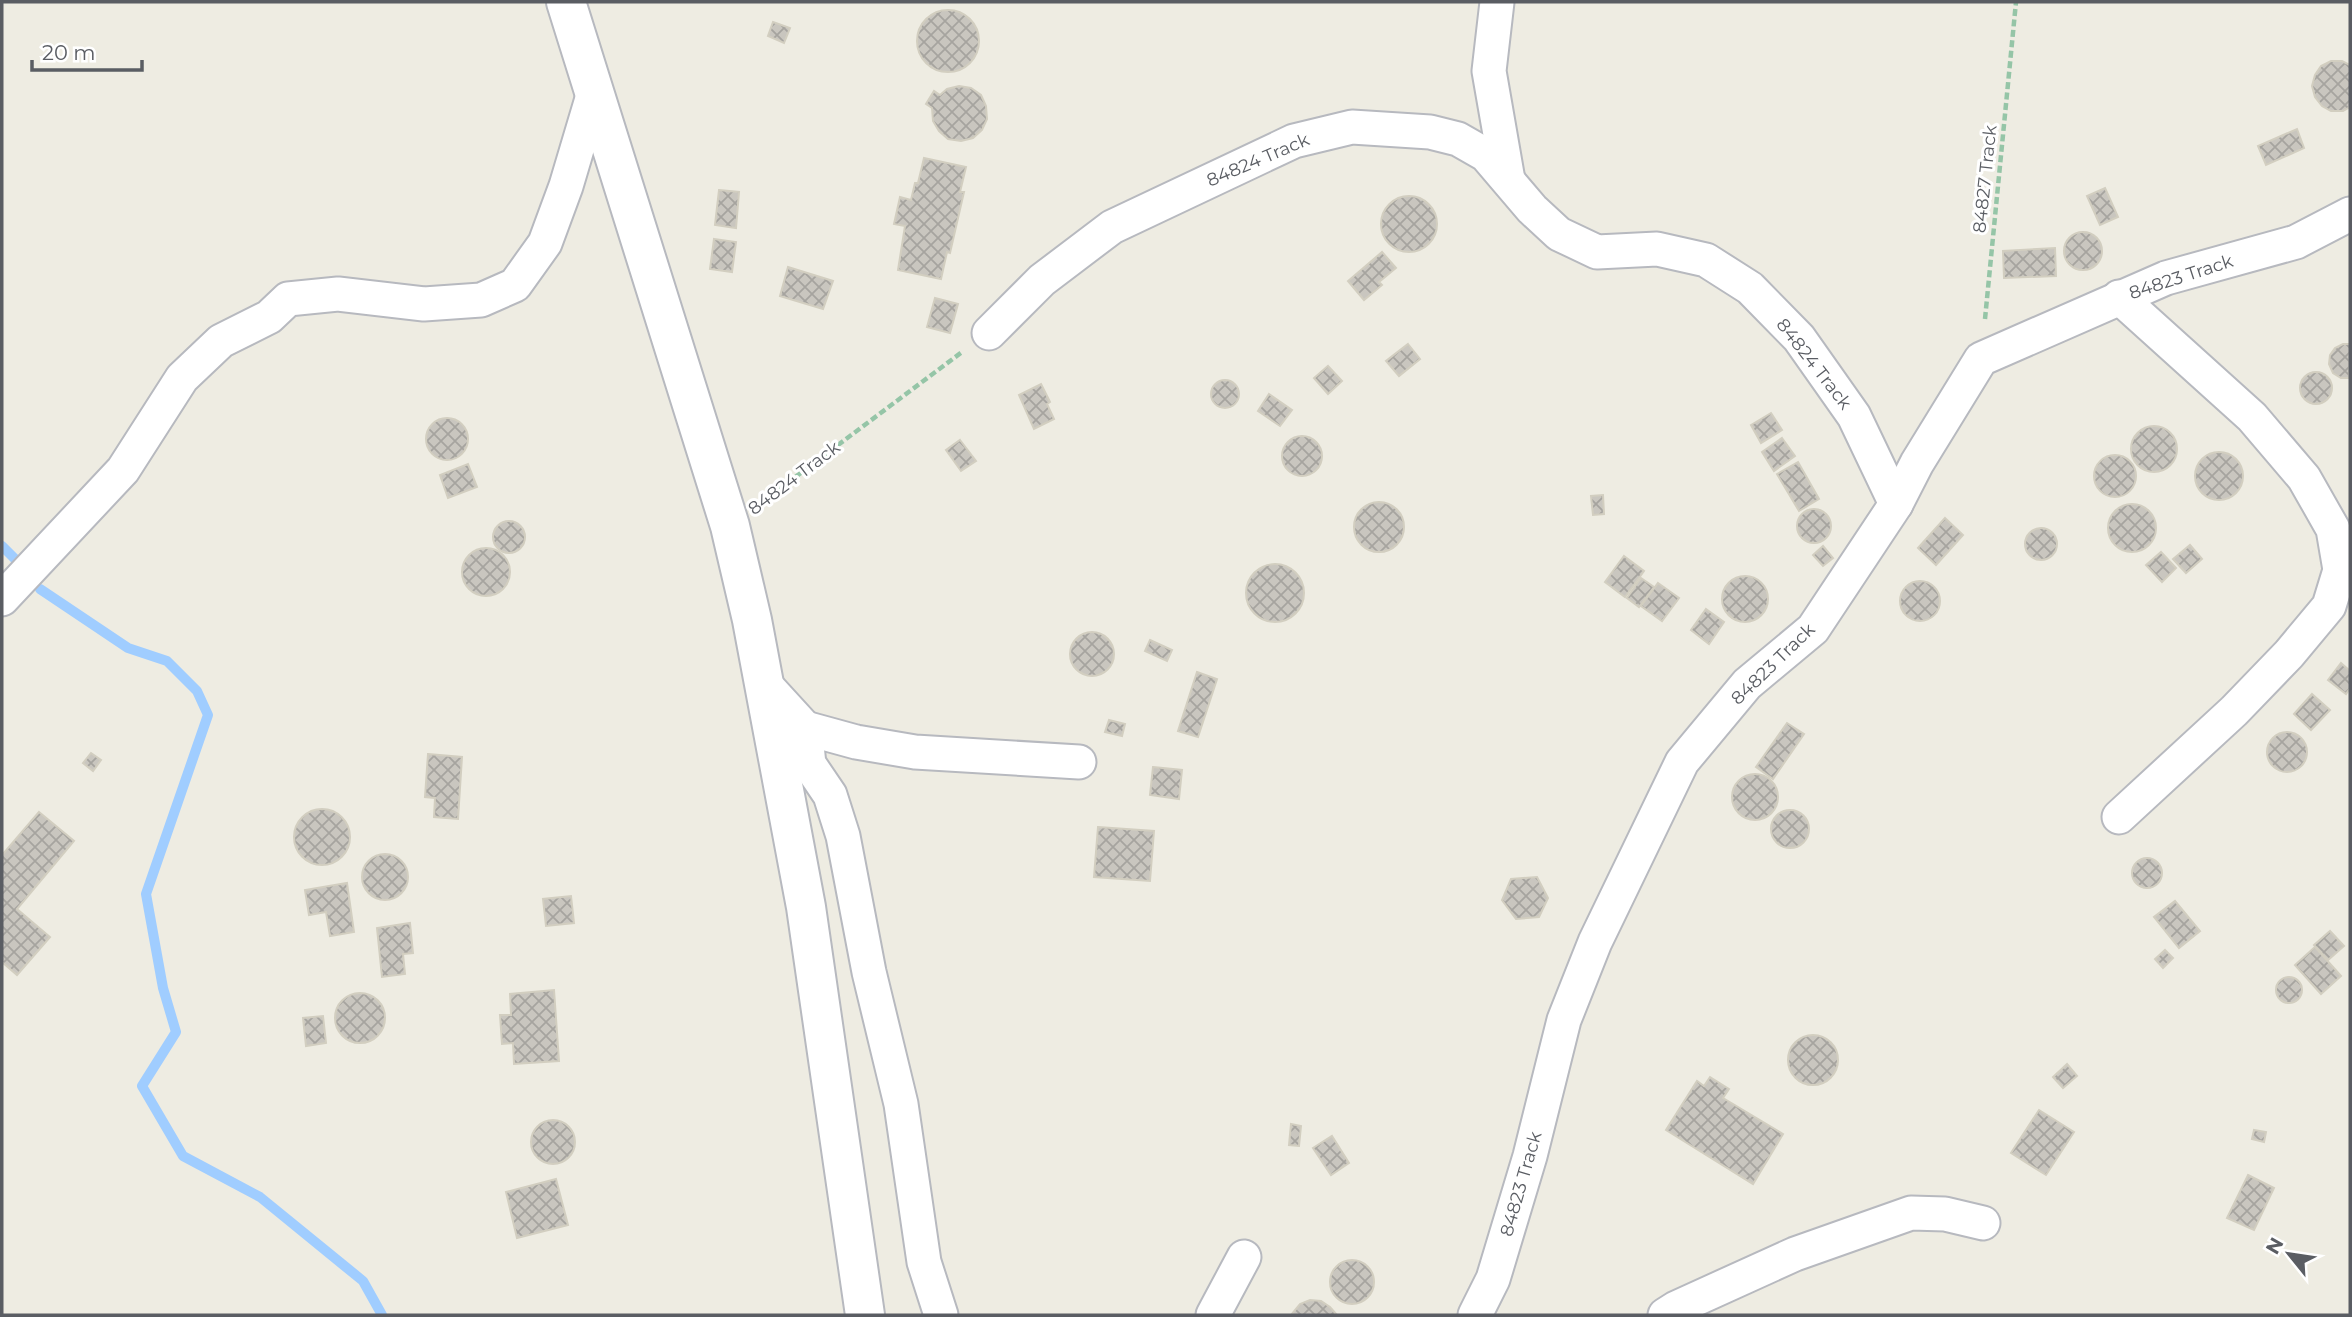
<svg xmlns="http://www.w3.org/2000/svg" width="2352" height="1317" font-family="Montserrat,sans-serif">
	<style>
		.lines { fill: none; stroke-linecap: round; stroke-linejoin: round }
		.stream { stroke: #a0cdff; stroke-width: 10 }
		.building { fill: url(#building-cross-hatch); stroke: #d2cec0; stroke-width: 2 }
		.minor-casing { stroke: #b7b9bf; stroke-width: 37 }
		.tertiary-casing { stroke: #b7b9bf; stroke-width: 42 }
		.path { stroke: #95c5a7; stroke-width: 4.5; stroke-dasharray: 7 3.5; stroke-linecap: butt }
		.minor { stroke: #fff; stroke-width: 33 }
		.tertiary { stroke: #fff; stroke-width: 38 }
		.labels { text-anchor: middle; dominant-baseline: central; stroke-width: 6; stroke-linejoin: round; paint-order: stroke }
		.street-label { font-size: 18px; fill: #5a5d63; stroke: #fff }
	</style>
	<defs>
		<pattern id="building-cross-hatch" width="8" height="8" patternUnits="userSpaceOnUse" patternTransform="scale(1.75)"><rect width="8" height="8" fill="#c9c6bf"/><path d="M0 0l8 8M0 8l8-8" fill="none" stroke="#a6a49f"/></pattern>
	</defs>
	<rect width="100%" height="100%" fill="#eeece2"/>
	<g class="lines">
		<!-- stream -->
		<g class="stream">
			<path d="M2 546 17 561"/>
			<path d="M40 589 128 648 167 661 197 691 208 715 146 894 163 988 176 1032 142 1086 183 1156 260 1197 363 1281 382 1315"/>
		</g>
	</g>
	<!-- building -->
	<g class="building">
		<circle cx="948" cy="41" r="31"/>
		<path d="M773 22 790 28 784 43 768 36Z"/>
		<path d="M2331 61H2342L2350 65V107L2343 111H2331L2322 106 2315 97 2312 86 2315 75 2321 66Z"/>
		<path d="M959 86 971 88 981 95 986 106 987 119 982 130 973 138 961 141 948 139 939 131 933 121 932 108 926 104 934 91 940 95 947 89Z"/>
		<path d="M2297 129 2304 148 2266 165 2258 146Z"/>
		<path d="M924 158 966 167 960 192H964L950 253 947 252 941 279 898 270 905 226 894 224 900 197 911 200 915 183H918Z"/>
		<path d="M2105 188 2118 217 2100 225 2087 196Z"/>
		<path d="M719 190 739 192 736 228 715 225Z"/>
		<circle cx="1409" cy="224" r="28"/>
		<circle cx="2083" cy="251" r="19"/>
		<path d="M714 239 736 242 732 272 710 269Z"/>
		<path d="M2055 248 2056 276 2004 278 2003 251Z"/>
		<path d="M1382 252 1396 268 1379 282 1382 285 1364 300 1348 281Z"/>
		<path d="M788 267 833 281 823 309 780 296Z"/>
		<path d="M935 298 958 304 950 333 927 327Z"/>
		<path d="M1408 344 1420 359 1399 376 1386 361Z"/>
		<path d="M2343 344H2350L2349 378H2341L2333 373 2329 364 2330 355 2335 348Z"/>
		<path d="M1328 366 1342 381 1328 394 1314 378Z"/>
		<circle cx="2316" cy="388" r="16"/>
		<circle cx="1225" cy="394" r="14"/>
		<path d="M1041 384 1050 402 1047 404 1054 419 1034 429 1019 395Z"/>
		<path d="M1269 394 1292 410 1280 426 1258 411Z"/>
		<path d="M1771 413 1782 430 1761 443 1751 425Z"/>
		<circle cx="447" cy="439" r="21"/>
		<circle cx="2154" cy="449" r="23"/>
		<circle cx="1302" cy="456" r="20"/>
		<path d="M1782 438 1795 456 1774 471 1762 452Z"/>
		<path d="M960 440 976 461 961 471 946 450Z"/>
		<circle cx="2219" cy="476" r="24"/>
		<circle cx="2115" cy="476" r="21"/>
		<path d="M1798 462 1819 499 1799 511 1777 474Z"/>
		<path d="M468 464 477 487 448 498 440 475Z"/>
		<path d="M1603 495 1604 514 1593 515 1591 496Z"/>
		<circle cx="1379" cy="527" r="25"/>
		<circle cx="2132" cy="528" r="24"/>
		<circle cx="1814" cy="526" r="17"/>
		<path d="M1945 518 1963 535 1936 565 1918 548Z"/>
		<circle cx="509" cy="537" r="16"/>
		<circle cx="2041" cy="544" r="16"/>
		<path d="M2190 545 2202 559 2186 573 2173 559Z"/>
		<path d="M1823 546 1833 558 1823 566 1813 555Z"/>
		<circle cx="486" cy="572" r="24"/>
		<path d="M2161 552 2176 568 2162 582 2146 565Z"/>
		<path d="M1624 556 1644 571 1625 597 1605 582Z"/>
		<circle cx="1275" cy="593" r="29"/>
		<circle cx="1745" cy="599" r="23"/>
		<path d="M1641 578 1654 587 1639 607 1627 598Z"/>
		<circle cx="1920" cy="601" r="20"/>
		<path d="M1658 583 1679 598 1662 621 1641 606Z"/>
		<path d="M1706 609 1724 622 1709 644 1691 630Z"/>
		<circle cx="1092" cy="654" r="22"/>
		<path d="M1150 640 1172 650 1167 661 1145 651Z"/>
		<path d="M2341 663 2350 671V688L2346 694 2328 680Z"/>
		<path d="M1197 672 1217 679 1198 737 1178 731Z"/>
		<path d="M2312 694 2330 710 2311 730 2294 714Z"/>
		<path d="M1109 720 1125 724 1122 736 1105 732Z"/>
		<path d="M1787 723 1804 734 1773 779 1756 767Z"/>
		<circle cx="2287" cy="752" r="20"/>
		<path d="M91 753 101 760 93 771 83 763Z"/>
		<path d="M428 754 462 757 458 819 434 817 435 798 425 797Z"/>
		<path d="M1153 767 1182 770 1179 799 1150 795Z"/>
		<circle cx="1755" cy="797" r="23"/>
		<circle cx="322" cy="837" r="28"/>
		<circle cx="1790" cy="829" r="19"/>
		<path d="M39 812 74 841 17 909 50 937 17 975 2 962V855Z"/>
		<path d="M1098 827 1154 831 1150 881 1094 877Z"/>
		<circle cx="385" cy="877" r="23"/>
		<circle cx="2147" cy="873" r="15"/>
		<path d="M1537 877 1548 898 1539 917 1516 919 1502 900 1511 879Z"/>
		<path d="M347 883 354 932 330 936 326 912 309 915 305 890Z"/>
		<path d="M571 896 574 923 546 926 543 899Z"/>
		<path d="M2175 901 2200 931 2179 948 2154 917Z"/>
		<path d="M410 923 413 953 403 954 405 974 382 977 377 928Z"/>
		<path d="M2330 931 2344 946 2328 960 2314 945Z"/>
		<path d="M2315 947 2341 976 2321 994 2295 965Z"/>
		<path d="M2165 950 2173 958 2163 968 2155 959Z"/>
		<circle cx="2289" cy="990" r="13"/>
		<path d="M554 990 559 1061 514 1064 513 1043 502 1044 500 1015H511L510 994Z"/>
		<circle cx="360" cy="1018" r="25"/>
		<path d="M323 1016 326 1043 306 1046 303 1018Z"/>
		<circle cx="1813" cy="1060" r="25"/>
		<path d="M2067 1064 2077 1076 2063 1088 2053 1077Z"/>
		<path d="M1710 1077 1729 1089 1723 1098 1783 1134 1753 1184 1666 1130 1697 1081 1704 1086Z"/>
		<path d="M2039 1110 2074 1132 2046 1175 2011 1153Z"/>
		<circle cx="553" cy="1142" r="22"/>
		<path d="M1291 1124 1301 1126 1299 1146 1289 1145Z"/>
		<path d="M2254 1130 2266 1132 2264 1142 2252 1139Z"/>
		<path d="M1332 1136 1349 1163 1331 1175 1313 1148Z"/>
		<path d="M2248 1175 2274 1188 2254 1230 2227 1218Z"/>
		<path d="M556 1179 568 1225 517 1238 506 1192Z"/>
		<circle cx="1352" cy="1282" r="22"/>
		<path d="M1310 1300 1321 1301 1330 1307 1337 1315H1291L1300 1304Z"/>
	</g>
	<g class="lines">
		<defs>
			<g id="minor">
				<path d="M1497 2 1489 71 1508 180"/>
				<path d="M989 333 1042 280 1112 227 1294 141 1352 127 1430 132 1458 139 1486 155 1532 209 1559 234 1597 252 1657 249 1706 260 1750 288 1799 338 1854 416 1896 504"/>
				<path d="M2 599 123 470 182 378 221 341 269 317 288 299 338 294 424 304 481 300 515 285 545 243 566 186 594 92"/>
				<path d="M762 681 805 728 809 764 830 795 843 836 869 972 901 1104 924 1262 941 1315"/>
				<path d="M805 728 856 742 915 752 1079 762"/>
				<path d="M2119 817 2234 711 2289 654 2329 606 2340 570 2333 529 2304 478 2252 417 2119 297"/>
				<path d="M1213 1315 1244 1257"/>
				<path d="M1475 1315 1493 1279 1530 1156 1564 1020 1595 942 1682 762 1747 684 1813 629 1896 504 1917 463 1981 359 2166 278 2296 242 2350 214"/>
				<path d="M1665 1315 1676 1308 1795 1254 1911 1213 1945 1214 1983 1223"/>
			</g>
			<path id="tertiary" d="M566 2 730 526 752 620 806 907 865 1315"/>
		</defs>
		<!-- minor casing -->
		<use href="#minor" class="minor-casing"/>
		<!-- tertiary casing -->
		<use href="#tertiary" class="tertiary-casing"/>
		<!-- path -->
		<g class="path">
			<path d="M1985 319 2016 2"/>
			<path d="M762 502 962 352"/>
		</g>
		<!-- minor -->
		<use href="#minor" class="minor"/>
		<!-- tertiary -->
		<use href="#tertiary" class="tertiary"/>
	</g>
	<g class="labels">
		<!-- street labels -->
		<g class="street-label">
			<text transform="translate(1258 160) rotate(-23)">84824 Track</text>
			<text transform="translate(1985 179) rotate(-84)">84827 Track</text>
			<text transform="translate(2181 277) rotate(-18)">84823 Track</text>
			<text transform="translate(1814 364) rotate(52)">84824 Track</text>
			<text transform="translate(794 478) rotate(-37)">84824 Track</text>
			<text transform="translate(1773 664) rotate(-44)">84823 Track</text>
			<text transform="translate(1521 1184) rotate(-74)">84823 Track</text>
		</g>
	</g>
	<!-- border -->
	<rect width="2352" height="1317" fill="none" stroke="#5a5d63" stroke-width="7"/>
	<!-- north arrow -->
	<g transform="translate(2289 1254) rotate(300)" stroke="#ffffff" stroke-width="5" paint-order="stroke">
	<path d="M0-5L12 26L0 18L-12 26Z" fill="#5a5d63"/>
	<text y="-10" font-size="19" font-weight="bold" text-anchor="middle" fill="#5a5d63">N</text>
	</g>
	<!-- scale -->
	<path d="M32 60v10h110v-10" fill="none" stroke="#5a5d63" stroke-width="3.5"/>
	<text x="42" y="60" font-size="21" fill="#5a5d63" stroke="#ffffff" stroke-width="5" paint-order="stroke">20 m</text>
</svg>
